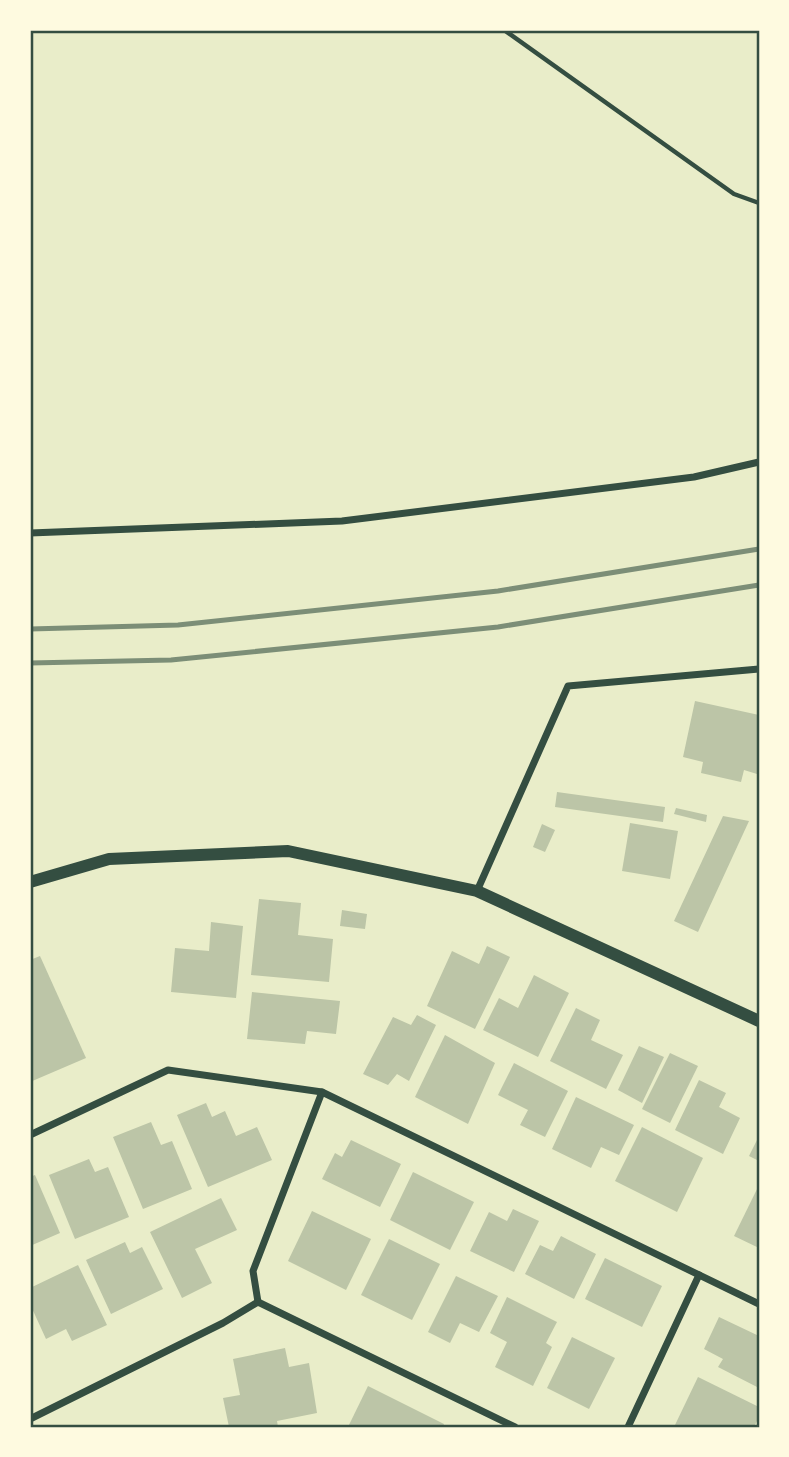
<svg xmlns="http://www.w3.org/2000/svg" width="789" height="1457" font-family="'PT Serif',serif">
	<style>
		.building { fill: #bcc5a7 }
		.lines { fill: none; stroke-linecap: round; stroke-linejoin: round }
		.path { stroke: #344e41; stroke-width: 4.5 }
		.minor { stroke: #344e41; stroke-width: 7 }
		.tertiary { stroke: #344e41; stroke-width: 12 }
		.rail { stroke: #7c8e77; stroke-width: 5 }
		.neatline { fill: none; stroke: #344e41; stroke-width: 2.5 }
	</style>
	<rect width="100%" height="100%" fill="#e9edc9"/>
	<!-- building -->
	<g class="building">
		<path d="M695 701 759 715V763L757 774 744 770 741 782 701 773 703 762 683 757Z"/>
		<path d="M557 792 665 807 663 822 555 807Z"/>
		<path d="M676 808 707 815 706 822 674 814Z"/>
		<path d="M723 816 749 821 698 932 674 921Z"/>
		<path d="M630 823 678 831 670 879 622 871Z"/>
		<path d="M542 824 555 830 545 852 533 847Z"/>
		<path d="M259 899 301 903 298 935 333 939 329 982 251 975Z"/>
		<path d="M342 910 367 914 365 929 340 926Z"/>
		<path d="M211 922 243 926 236 998 171 992 175 948 209 951Z"/>
		<path d="M487 946 510 957 475 1029 427 1006 452 951 479 964Z"/>
		<path d="M40 956 86 1058 30 1082V960Z"/>
		<path d="M534 975 569 993 538 1057 483 1030 499 998 518 1008Z"/>
		<path d="M252 992 340 1001 336 1034 307 1031 305 1044 247 1039Z"/>
		<path d="M576 1008 600 1020 591 1040 623 1055 606 1089 550 1061Z"/>
		<path d="M417 1015 436 1025 409 1081 397 1074 388 1085 363 1074 393 1017 411 1025Z"/>
		<path d="M445 1035 495 1063 468 1124 415 1097Z"/>
		<path d="M639 1046 664 1057 642 1103 618 1090Z"/>
		<path d="M670 1053 698 1066 670 1123 642 1109Z"/>
		<path d="M514 1063 568 1091 545 1137 520 1125 528 1110 498 1095Z"/>
		<path d="M699 1080 726 1093 719 1107 740 1118 723 1154 675 1130Z"/>
		<path d="M576 1097 634 1125 619 1155 601 1147 591 1168 552 1149Z"/>
		<path d="M206 1103 212 1117 225 1111 236 1136 257 1127 272 1160 208 1187 177 1115Z"/>
		<path d="M151 1122 161 1145 172 1141 192 1189 143 1209 113 1137Z"/>
		<path d="M642 1127 703 1158 677 1212 615 1181Z"/>
		<path d="M759 1136V1161L749 1156Z"/>
		<path d="M351 1140 401 1164 380 1207 322 1179 335 1153 342 1157Z"/>
		<path d="M89 1159 95 1172 108 1167 129 1217 75 1239 49 1175Z"/>
		<path d="M413 1172 474 1202 450 1250 390 1220Z"/>
		<path d="M35 1175 60 1233 30 1246V1177Z"/>
		<path d="M759 1185V1248L734 1236Z"/>
		<path d="M221 1198 237 1230 195 1249 212 1283 182 1298 150 1232Z"/>
		<path d="M513 1209 539 1221 514 1272 470 1251 489 1212 507 1221Z"/>
		<path d="M312 1211 371 1239 346 1290 288 1261Z"/>
		<path d="M561 1236 596 1254 574 1299 525 1274 540 1245 553 1251Z"/>
		<path d="M389 1239 440 1264 412 1320 361 1295Z"/>
		<path d="M125 1242 130 1253 142 1247 163 1289 111 1314 86 1260Z"/>
		<path d="M605 1258 662 1286 642 1327 585 1299Z"/>
		<path d="M78 1265 107 1325 72 1341 66 1329 46 1339 30 1304V1288Z"/>
		<path d="M456 1276 498 1296 479 1332 460 1323 450 1343 428 1332Z"/>
		<path d="M507 1297 557 1322 546 1343 552 1347 533 1386 495 1367 507 1342 490 1333Z"/>
		<path d="M719 1317 759 1336V1388L718 1367 723 1359 704 1349Z"/>
		<path d="M572 1337 615 1358 589 1409 547 1388Z"/>
		<path d="M285 1348 289 1367 309 1363 317 1413 277 1421 278 1427H229L223 1398 240 1395 233 1359Z"/>
		<path d="M698 1377 759 1407V1417L754 1427H679L675 1425Z"/>
		<path d="M368 1386 444 1424 443 1427H348Z"/>
	</g>
	<g class="lines">
		<!-- path -->
		<path class="path" d="M504 30 734 194 759 203"/>
		<!-- minor -->
		<g class="minor">
			<path d="M30 533 342 521 694 477 759 462"/>
			<path d="M477 891 568 686 759 669"/>
			<path d="M30 1135 168 1070 322 1092 759 1304"/>
			<path d="M258 1302 253 1271 322 1092"/>
			<path d="M30 1419 223 1323 258 1302 515 1427"/>
			<path d="M628 1427 699 1275"/>
		</g>
		<!-- tertiary -->
		<path class="tertiary" d="M30 882 109 859 288 851 477 891 759 1021"/>
		<!-- rail -->
		<g class="rail">
			<path d="M30 629 178 625 498 591 759 549"/>
			<path d="M30 663 171 660 498 627 759 585"/>
		</g>
	</g>
	<!-- border -->
	<rect width="789" height="1457" fill="none" stroke="#fefae0" stroke-width="63"/>
	<rect x="32" y="32" width="726" height="1394" class="neatline"/>
</svg>
